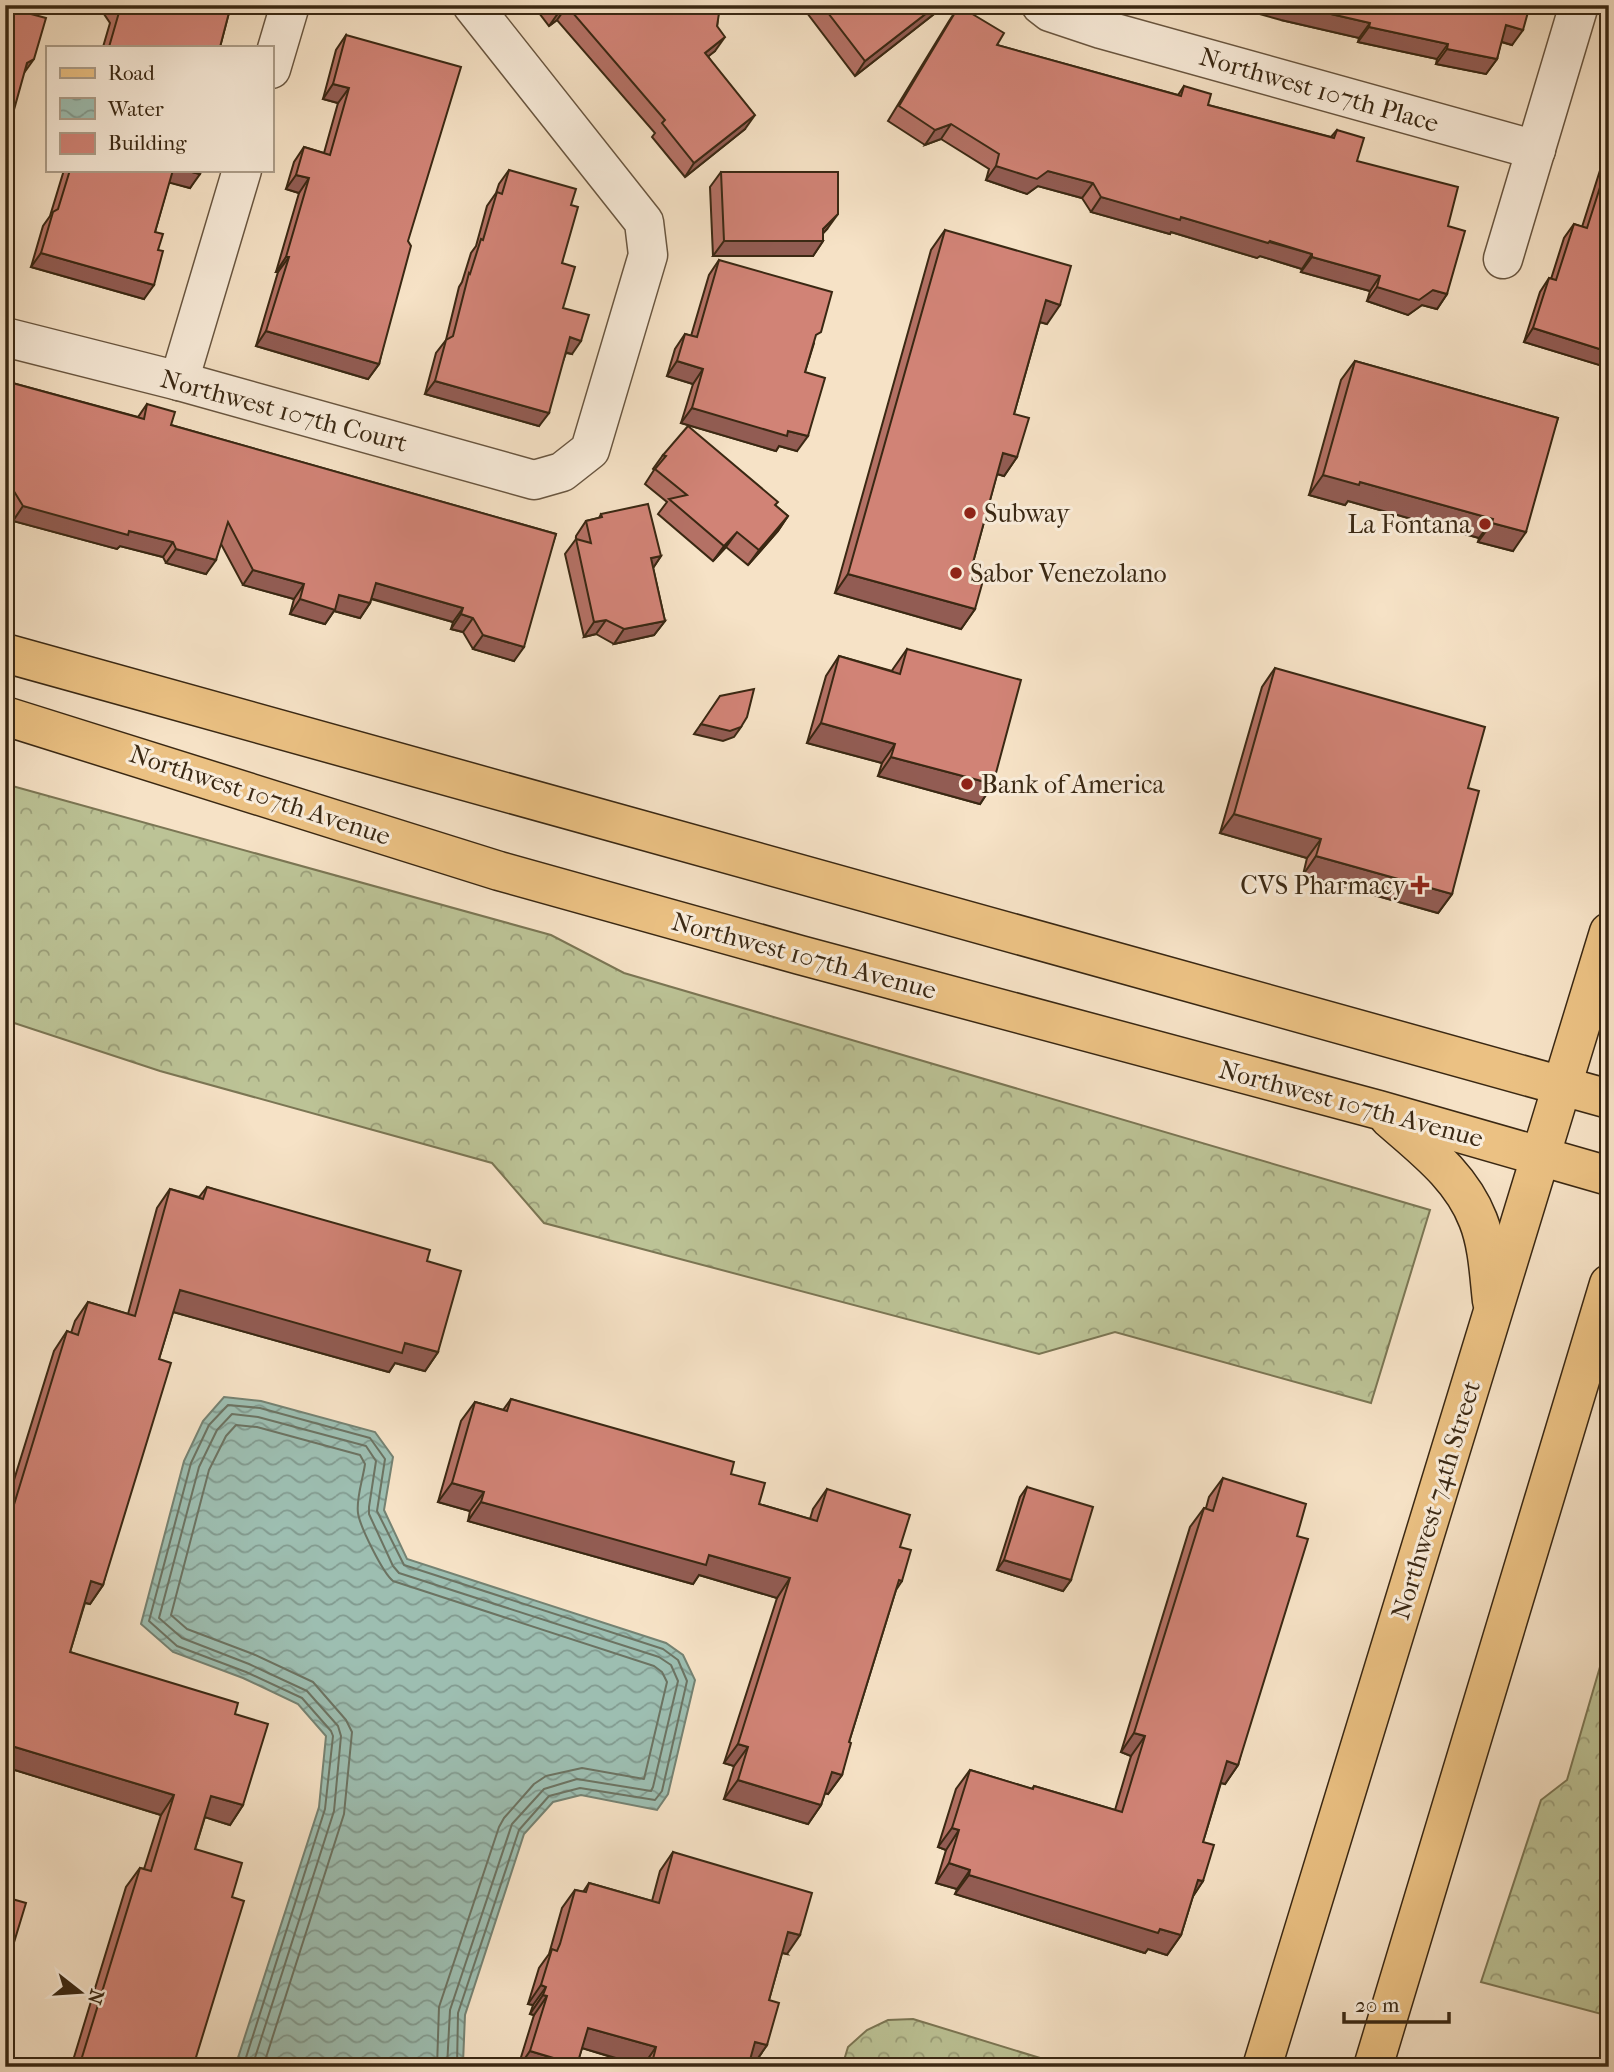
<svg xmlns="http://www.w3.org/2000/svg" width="1614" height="2072" font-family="'IM FELL French Canon',serif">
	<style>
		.forest { fill: url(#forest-crowns); stroke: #7b7654; stroke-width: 2 }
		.water { fill: url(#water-waves); stroke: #758272; stroke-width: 2 }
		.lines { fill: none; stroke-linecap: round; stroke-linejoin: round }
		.shore { stroke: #6c7362; stroke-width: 2 }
		.minor-casing { stroke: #695640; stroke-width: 41 }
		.major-casing { stroke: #3a2813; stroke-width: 41 }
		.minor { stroke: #f9ecda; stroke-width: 38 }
		.major { stroke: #ebc183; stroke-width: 38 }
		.wall { fill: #b47165; stroke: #3a2813; stroke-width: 2 }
		.shaded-wall { fill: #925c53; stroke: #3a2813; stroke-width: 2 }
		.building { fill: #d18376; stroke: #3a2813; stroke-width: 2 }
		.poi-dot { fill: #8f2418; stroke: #f9ecda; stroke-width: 2.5 }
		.labels { text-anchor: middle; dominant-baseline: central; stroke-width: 6; stroke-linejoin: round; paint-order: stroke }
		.street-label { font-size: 26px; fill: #3a2813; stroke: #f9ecda }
		.poi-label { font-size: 26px; fill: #3a2813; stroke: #f9ecda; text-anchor: start }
	</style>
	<defs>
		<pattern id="forest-crowns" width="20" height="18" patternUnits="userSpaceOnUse" patternTransform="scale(1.75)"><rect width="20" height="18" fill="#bcc396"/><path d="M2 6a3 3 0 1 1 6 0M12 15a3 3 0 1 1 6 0" fill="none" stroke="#9a9e79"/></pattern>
		<pattern id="water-waves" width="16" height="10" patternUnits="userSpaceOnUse" patternTransform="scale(1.75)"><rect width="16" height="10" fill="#9dbeb1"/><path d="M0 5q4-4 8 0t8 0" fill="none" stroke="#819a8f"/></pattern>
	</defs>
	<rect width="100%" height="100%" fill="#f6e2c6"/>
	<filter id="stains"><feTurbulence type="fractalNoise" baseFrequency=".00286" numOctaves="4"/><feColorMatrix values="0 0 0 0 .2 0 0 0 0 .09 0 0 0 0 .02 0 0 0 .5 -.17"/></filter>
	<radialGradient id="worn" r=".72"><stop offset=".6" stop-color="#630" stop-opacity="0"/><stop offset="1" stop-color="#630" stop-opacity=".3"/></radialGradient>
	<!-- forest -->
	<g class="forest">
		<path d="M5 784 551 935 624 973 1430 1210 1371 1403 1115 1332 1039 1354 544 1223 492 1163 160 1071 5 1020Z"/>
		<path d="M1609 1636V2016L1481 1982 1541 1800 1567 1780Z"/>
		<path d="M913 2019 1063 2065V2067H842L848 2047 867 2030 888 2020Z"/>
	</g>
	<!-- water -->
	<path class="water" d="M224 1397 261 1401 375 1432 393 1457 384 1510 407 1559 666 1643 683 1655 695 1680 668 1794 657 1810 581 1795 553 1802 524 1834 465 2015 463 2063 465 2067H235L319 1807 326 1736 298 1704 243 1678 173 1652 141 1624 184 1461 203 1421Z"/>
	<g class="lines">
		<!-- shore -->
		<g class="shore">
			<path d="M243 2067 325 1809 333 1736 331 1731 302 1698 246 1672 177 1646 149 1621 191 1463 209 1425 228 1405 260 1408 370 1438 385 1459 377 1511 404 1565 663 1649 678 1660 687 1681 662 1791 655 1800 580 1788 549 1796 519 1830 458 2013 457 2067"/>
			<path d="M252 2067 334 1811 341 1736 338 1726 307 1691 249 1664 182 1638 159 1618 199 1467 217 1430 232 1414 258 1417 366 1446 376 1461 369 1507V1514L393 1566 399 1573 659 1657 671 1665 678 1681 653 1787 651 1791 577 1779 544 1789 512 1824 450 2010 447 2067"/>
			<path d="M263 2067 344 1814 352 1732 346 1720 313 1682 253 1654 187 1629 171 1615 209 1470 226 1436 236 1425 257 1427 360 1455 365 1464C363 1479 356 1498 358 1513 360 1527 383 1573 393 1581L654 1666 662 1672 667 1682 644 1779 582 1768 546 1776 534 1784 504 1818 499 1827 439 2007 437 2067"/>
		</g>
		<defs>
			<g id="minor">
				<path d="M1041 5 1050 12 1101 29 1536 150"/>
				<path d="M271 69 290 5"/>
				<path d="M1503 259 1579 5"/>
				<path d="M5 337 179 381 534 480 562 472 590 450 648 255 644 222 472 5"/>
				<path d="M179 381 242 170"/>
			</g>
			<g id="major">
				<path d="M5 653 1609 1099"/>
				<path d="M5 716 499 871 800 955 1379 1110 1609 1176"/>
				<path d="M1389 1118C1423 1148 1461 1176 1478 1220 1488 1245 1489 1275 1492 1301"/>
				<path d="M1262 2067 1609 932"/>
				<path d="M1373 2067 1609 1284"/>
			</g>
		</defs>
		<!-- minor casing -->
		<use href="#minor" class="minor-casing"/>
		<!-- major casing -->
		<use href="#major" class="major-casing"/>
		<!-- minor -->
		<use href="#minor" class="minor"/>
		<!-- major -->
		<use href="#major" class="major"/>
	</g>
	<!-- wall -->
	<g class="wall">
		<path d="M104 5H231L220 47H103L110 23 102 11Z"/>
		<path d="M533 5H719L715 51 708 56 745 129 685 177 652 137 655 133 557 20 549 26Z"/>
		<path d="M801 5H940L934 14 855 76Z"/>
		<path d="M1530 5 1512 45 1501 42 1497 59 1486 74 1436 64 1437 59 1358 42 1359 38 1281 20Z"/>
		<path d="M959 6 997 45 1178 95 1184 86 1208 105 1331 137 1337 130 1357 161 1448 226 1447 294 1437 309 1422 305 1408 315 1367 301 1370 291 1301 272 1302 269 1260 256 1257 258 1171 232 1170 234 1091 212 1082 198 1038 186 1027 194 986 180 989 169 941 139 925 145 888 121 949 21Z"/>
		<path d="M346 35 408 241 379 364 368 379 256 346 278 272H276L299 193 286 189 294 162 304 147 324 153 338 103 323 99 336 50Z"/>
		<path d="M1609 142V368L1524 342 1540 292 1549 278 1551 279 1564 238 1574 224 1582 227Z"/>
		<path d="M64 170H201L190 188 169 182 155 232 144 299 31 267 43 226 50 216Z"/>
		<path d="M509 170 571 205 562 263 563 308 572 354 566 353 539 426 425 394 436 353 446 340 459 287 462 282 471 253 476 246 487 206 496 193 499 184Z"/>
		<path d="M721 172 827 229 823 233V241L813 256H713L710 187Z"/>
		<path d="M945 230 1047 324 1040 322 1014 414 1017 457 1004 476 997 474 972 566 975 609 961 629 835 593 931 250Z"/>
		<path d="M719 260 814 343 805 372 797 451 779 446 776 451 681 423 693 384 667 376 675 349 685 334 691 336 709 275Z"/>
		<path d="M1355 361 1558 418 1513 551 1478 542 1479 538 1348 501 1345 505 1309 495 1341 380Z"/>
		<path d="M5 381 138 417 147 404 171 425 556 534 514 661 473 649 463 632 451 629 453 622 371 599 370 603 360 618 334 611 325 624 290 614 294 599 243 585 221 544 206 574 166 563 163 557 120 546 117 549 13 521 5 508Z"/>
		<path d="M663 455 775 505 788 516 778 531 748 565 726 547 713 561 658 514 667 502 645 484 654 470 653 469Z"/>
		<path d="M601 514 661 556 653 568 665 621 654 635 614 644 596 634 584 637 565 554 576 539V536L586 521 599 518Z"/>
		<path d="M907 649 993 784 980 804 878 776 882 763 807 743 826 676 839 656 892 671 893 669Z"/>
		<path d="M1275 668 1468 788 1452 894 1438 913 1303 875 1307 858 1220 833 1262 687Z"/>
		<path d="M207 1187 427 1261 438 1352 425 1371 395 1363 389 1372 173 1312 159 1359 103 1585 90 1604 85 1603 70 1652 235 1714 243 1805 230 1825 205 1817 195 1849 232 1897 193 2067H71L126 1887 140 1868 144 1869 161 1815 5 1767V1509L54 1351 67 1331 71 1333 75 1321 88 1302 128 1314 157 1208 170 1189 199 1197Z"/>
		<path d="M511 1399 731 1474 759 1504 810 1519 813 1509 827 1489 900 1547 902 1581 896 1590 849 1742 842 1775 828 1794 825 1793 821 1805 808 1824 724 1799 734 1766 724 1763 777 1598 699 1575 693 1584 468 1521 470 1511 438 1502 461 1421 475 1402 503 1410Z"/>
		<path d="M1223 1478 1297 1536 1238 1765 1225 1784 1221 1783 1203 1842V1881L1193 1896 1181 1935 1167 1955 1148 1949 1145 1953 955 1894 957 1889 936 1883 946 1850 938 1847 956 1789 970 1770 1032 1789 1034 1786 1115 1810 1131 1756 1121 1752 1190 1527 1204 1508H1206L1209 1497Z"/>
		<path d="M1027 1487 1071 1580 1063 1591 997 1570 1020 1497Z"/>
		<path d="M673 1852 787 1954 782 1953 769 2000 767 2045 754 2064 749 2062 748 2067H643L582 2048 576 2067H518L534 2015 530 2014 533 2005 528 2004 539 1968 549 1954 562 1908 575 1890 583 1892 589 1883 652 1901 660 1871Z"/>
	</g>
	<!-- shaded-wall -->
	<g class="shaded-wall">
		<path d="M937 5H940L934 14 855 76 865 61Z"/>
		<path d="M1227 5H1292L1370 23 1359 38 1281 20Z"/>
		<path d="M567 6 557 20 549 26 559 12Z"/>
		<path d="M1506 25 1523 30 1512 45 1496 40Z"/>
		<path d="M1369 27 1448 44 1437 59 1358 42Z"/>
		<path d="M725 37 715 51 695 67 705 53Z"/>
		<path d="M1447 49 1497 59 1486 74 1436 64Z"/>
		<path d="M34 59 24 73 27 63Z"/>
		<path d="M333 84 349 88 338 103 323 99Z"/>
		<path d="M755 115 745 129 685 177 694 163Z"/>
		<path d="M951 124 941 139 925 145 935 130Z"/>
		<path d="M996 166 1048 171 1093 183 1082 198 1038 186 1027 194 986 180Z"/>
		<path d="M171 170H184L200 174 190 188 163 181Z"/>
		<path d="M296 175 309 178 299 193 286 189Z"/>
		<path d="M1101 197 1181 217 1312 254 1302 269 1260 256 1257 258 1171 232 1170 234 1091 212Z"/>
		<path d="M838 214 827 229 816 241H823L813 256H713L724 241 823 229Z"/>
		<path d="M41 253 154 285 144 299 31 267Z"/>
		<path d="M286 257H289L278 272H276Z"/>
		<path d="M1312 257 1380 276 1370 291 1301 272Z"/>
		<path d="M1377 287 1433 290 1447 294 1437 309 1422 305 1408 315 1367 301Z"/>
		<path d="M1046 300 1060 305 1047 324 1032 320Z"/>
		<path d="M1533 328 1609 352V368L1524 342Z"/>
		<path d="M266 331 379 364 368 379 256 346Z"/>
		<path d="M570 337 581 341 572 354 561 351Z"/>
		<path d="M677 361 703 369 693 384 667 376Z"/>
		<path d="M435 381 549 413 539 426 425 394Z"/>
		<path d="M692 408 788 431 808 436 797 451 779 446 776 451 681 423Z"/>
		<path d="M1003 453 1017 457 1004 476 990 472Z"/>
		<path d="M1323 475 1360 482 1493 519 1479 538 1348 501 1345 505 1309 495Z"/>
		<path d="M5 486 12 488 5 498Z"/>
		<path d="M23 506 129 531 173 542 163 557 120 546 117 549 13 521Z"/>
		<path d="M788 516 778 531 748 565 759 550Z"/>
		<path d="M1492 523 1526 532 1513 551 1478 542Z"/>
		<path d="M737 532 726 547 713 561 724 546Z"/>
		<path d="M176 549 216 560 206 574 166 563Z"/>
		<path d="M661 556 651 571V558Z"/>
		<path d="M253 570 304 584 294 599 243 585Z"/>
		<path d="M848 574 975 609 961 629 835 593Z"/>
		<path d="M376 583 463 608 453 622 366 597Z"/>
		<path d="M339 595 370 603 360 618 334 611 325 624 290 614 300 599Z"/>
		<path d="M461 614 473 618 463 632 451 629Z"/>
		<path d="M606 620 596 634 584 637 594 622Z"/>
		<path d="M665 621 654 635 614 644 624 629Z"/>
		<path d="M483 635 524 647 514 661 473 649Z"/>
		<path d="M821 723 895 744 882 763 807 743Z"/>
		<path d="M701 724 741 727 734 737 723 741 694 734Z"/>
		<path d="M891 757 993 784 980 804 878 776Z"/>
		<path d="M1234 814 1321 839 1307 858 1220 833Z"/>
		<path d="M1316 856 1452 894 1438 913 1303 875Z"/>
		<path d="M180 1290 405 1343 438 1352 425 1371 395 1363 389 1372 166 1310Z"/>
		<path d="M452 1483 484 1492 470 1511 438 1502Z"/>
		<path d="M481 1502 709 1555 790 1578 777 1598 699 1575 693 1584 468 1521Z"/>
		<path d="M5 1556 10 1557 5 1564Z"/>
		<path d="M1004 1560 1071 1580 1063 1591 997 1570Z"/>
		<path d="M91 1581 103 1585 90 1604 78 1601Z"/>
		<path d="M1134 1733 1145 1736 1131 1756 1121 1752Z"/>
		<path d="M5 1744 174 1795 161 1815 5 1767Z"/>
		<path d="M738 1744 748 1747 734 1766 724 1763Z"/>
		<path d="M1227 1761 1238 1765 1225 1784 1214 1781Z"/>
		<path d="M832 1772 842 1775 828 1794 818 1791Z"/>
		<path d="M738 1780 821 1805 808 1824 724 1799Z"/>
		<path d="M211 1796 243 1805 230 1825 198 1815Z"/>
		<path d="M952 1828 959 1830 946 1850 938 1847Z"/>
		<path d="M949 1863 970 1870 957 1889 936 1883Z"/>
		<path d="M969 1875 1160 1929 1181 1935 1167 1955 1148 1949 1145 1953 955 1894Z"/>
		<path d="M1198 1880 1203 1881 1190 1901Z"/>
		<path d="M788 1932 800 1935 787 1954 775 1951Z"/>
		<path d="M541 1985 546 1987 533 2005 528 2004Z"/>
		<path d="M543 1995 547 1996 534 2015 530 2014Z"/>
		<path d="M588 2028 656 2047 643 2066 575 2046Z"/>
		<path d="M755 2042 767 2045 754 2064 742 2061Z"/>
		<path d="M530 2051 577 2065 576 2067H519Z"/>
	</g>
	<!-- building -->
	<g class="building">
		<path d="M5 5H17L16 10 46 18 34 59 27 63 5 142Z"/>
		<path d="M117 5H231L220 47H109L120 9Z"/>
		<path d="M554 5H719L720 7 717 26 725 37 705 53 755 115 694 163 662 123 665 120 567 6 559 12Z"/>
		<path d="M822 5H937L865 61Z"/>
		<path d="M1292 5H1530L1523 30 1506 25 1497 59 1447 49 1448 44 1369 27 1370 23Z"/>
		<path d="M959 6 1004 33 997 45 1181 96 1184 86 1211 94 1208 105 1334 138 1337 130 1364 138 1357 161 1458 187 1448 226 1465 231 1447 294 1433 290 1419 300 1377 287 1380 276 1312 257V254L1270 241 1268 243 1181 217 1180 220 1101 197 1093 183 1048 171 1037 179 996 166 999 154 951 124 935 130 899 106Z"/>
		<path d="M346 35 461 67 408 241 411 246 379 364 266 331 289 257H286L309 178 296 175 304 147 330 155 349 88 333 84Z"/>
		<path d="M1609 159V352L1533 328 1549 278 1556 280 1574 224 1587 228Z"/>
		<path d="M70 170H173L155 232 163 234 158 250 163 251 154 285 41 253 53 212 58 209Z"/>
		<path d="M184 170H201L200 174Z"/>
		<path d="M509 170 576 189 571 205 578 207 562 263 575 267 563 308 589 315 581 341 570 337 549 413 435 381 446 340 453 336 469 273 470 274 481 239 483 240 497 192 502 194Z"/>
		<path d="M721 172H838V214L823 229V241H724Z"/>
		<path d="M945 230 1071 266 1060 305 1046 300 1014 414 1029 418 1017 457 1003 453 972 566 986 570 975 609 848 574Z"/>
		<path d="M719 260 832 292 821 332 816 335 805 372 825 378 808 436 788 431 787 436 692 408 703 369 677 361 685 334 697 337Z"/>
		<path d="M1355 361 1558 418 1526 532 1492 523 1493 519 1360 482 1359 485 1323 475Z"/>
		<path d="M5 381 144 419 147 404 175 412 171 425 556 534 524 647 483 635 473 618 461 614 463 608 376 583 370 603 339 595 335 610 300 599 304 584 253 570 228 522 216 560 176 549 173 542 129 531 128 535 23 506 12 488 5 486Z"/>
		<path d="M688 426 778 502 775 505 788 516 759 550 737 532 724 546 669 499 687 495 655 469 666 456 663 455Z"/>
		<path d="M648 504 661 556 651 558 665 621 624 629 606 620 594 622 576 539 591 543 586 521 602 517 601 514Z"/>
		<path d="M907 649 1021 680 993 784 891 757 895 744 821 723 839 656 900 674Z"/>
		<path d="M1275 668 1485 727 1468 788 1479 791 1452 894 1316 856 1321 839 1234 814Z"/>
		<path d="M754 689 747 717 741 727 730 731 701 724 720 696Z"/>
		<path d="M207 1187 430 1250 427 1261 461 1271 438 1352 405 1343 402 1353 180 1290 159 1359 171 1363 103 1585 91 1581 70 1652 238 1703 235 1714 268 1724 243 1805 211 1796 195 1849 242 1863 232 1897 244 1901 193 2067H79L140 1868 151 1871 174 1795 5 1744V1573L10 1557 5 1556V1534L67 1331 78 1335 88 1302 135 1316 170 1189 203 1199Z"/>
		<path d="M511 1399 734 1462 731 1474 765 1483 759 1504 817 1521 827 1489 910 1515 900 1547 911 1550 902 1581 899 1580 849 1742 851 1743 842 1775 832 1772 821 1805 738 1780 748 1747 738 1744 790 1578 709 1555 706 1565 481 1502 484 1492 452 1483 475 1402 507 1411Z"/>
		<path d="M1223 1478 1306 1504 1297 1536 1308 1539 1238 1765 1227 1761 1203 1842 1214 1845 1203 1881 1198 1880 1181 1935 1160 1929 1158 1933 969 1875 970 1870 949 1863 959 1830 952 1828 970 1770 1033 1789 1034 1786 1122 1812 1145 1736 1134 1733 1204 1508 1213 1511Z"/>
		<path d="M1027 1487 1093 1507 1071 1580 1004 1560Z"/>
		<path d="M673 1852 812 1893 800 1935 788 1932 769 2000 779 2003 767 2045 755 2042 748 2067H651L656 2047 588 2028 577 2065 530 2051 547 1996 543 1995 546 1987 541 1985 552 1949 557 1951 560 1944 575 1890 586 1892 589 1883 659 1903Z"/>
		<path d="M5 1897 26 1903 5 1972Z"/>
	</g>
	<!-- markers -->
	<g class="poi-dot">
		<circle cx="970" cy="513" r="7"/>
		<circle cx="1485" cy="524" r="7"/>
		<circle cx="956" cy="573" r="7"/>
		<circle cx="967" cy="784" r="7"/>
		<path d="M1416.5 874.5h7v7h7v7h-7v7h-7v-7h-7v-7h7z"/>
	</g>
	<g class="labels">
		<!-- street labels -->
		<g class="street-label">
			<text transform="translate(1319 90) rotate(16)">Northwest 107th Place</text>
			<text transform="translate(284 411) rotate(15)">Northwest 107th Court</text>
			<text transform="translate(260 795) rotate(18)">Northwest 107th Avenue</text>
			<text transform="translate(804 956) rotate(15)">Northwest 107th Avenue</text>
			<text transform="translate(1351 1104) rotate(15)">Northwest 107th Avenue</text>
			<text transform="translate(1436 1500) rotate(-73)">Northwest 74th Street</text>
		</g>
		<!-- poi labels -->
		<g class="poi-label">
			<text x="984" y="513">Subway</text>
			<text x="1471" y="524" text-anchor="end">La Fontana</text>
			<text x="970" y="573">Sabor Venezolano</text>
			<text x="981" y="784">Bank of America</text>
			<text x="1406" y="885" text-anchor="end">CVS Pharmacy</text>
		</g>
	</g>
	<!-- margin -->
	<rect width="1614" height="2072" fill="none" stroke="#f6e2c6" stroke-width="28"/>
	<rect x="7" y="7" width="1600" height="2058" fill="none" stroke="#3a2813" stroke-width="3.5"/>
	<rect x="14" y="14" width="1586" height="2044" fill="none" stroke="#3a2813" stroke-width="2"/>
	<!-- legend -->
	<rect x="46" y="46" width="228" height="126" fill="#f9ecda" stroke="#ad9e8a" stroke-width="2"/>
	<rect x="60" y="68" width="35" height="10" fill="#ebc183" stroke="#ad9e8a" stroke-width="2"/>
	<text x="108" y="80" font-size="21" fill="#3a2813">Road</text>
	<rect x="60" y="98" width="35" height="21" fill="url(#water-waves)" stroke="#ad9e8a" stroke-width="2"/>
	<text x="108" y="116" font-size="21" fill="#3a2813">Water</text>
	<rect x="60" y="133" width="35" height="21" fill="#d18376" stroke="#ad9e8a" stroke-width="2"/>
	<text x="108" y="150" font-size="21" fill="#3a2813">Building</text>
	<!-- north arrow -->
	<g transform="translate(80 1992) rotate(107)" stroke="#f9ecda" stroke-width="5" paint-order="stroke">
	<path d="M0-5L12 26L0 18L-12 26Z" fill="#3a2813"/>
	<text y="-10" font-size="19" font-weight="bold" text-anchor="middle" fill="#3a2813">N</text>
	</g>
	<!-- scale -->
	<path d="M1344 2012v10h105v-10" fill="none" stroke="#3a2813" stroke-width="3.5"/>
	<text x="1355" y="2012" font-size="21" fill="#3a2813" stroke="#f9ecda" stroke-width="5" paint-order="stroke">20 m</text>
	<rect width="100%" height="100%" filter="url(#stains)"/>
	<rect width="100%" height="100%" fill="url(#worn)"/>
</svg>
